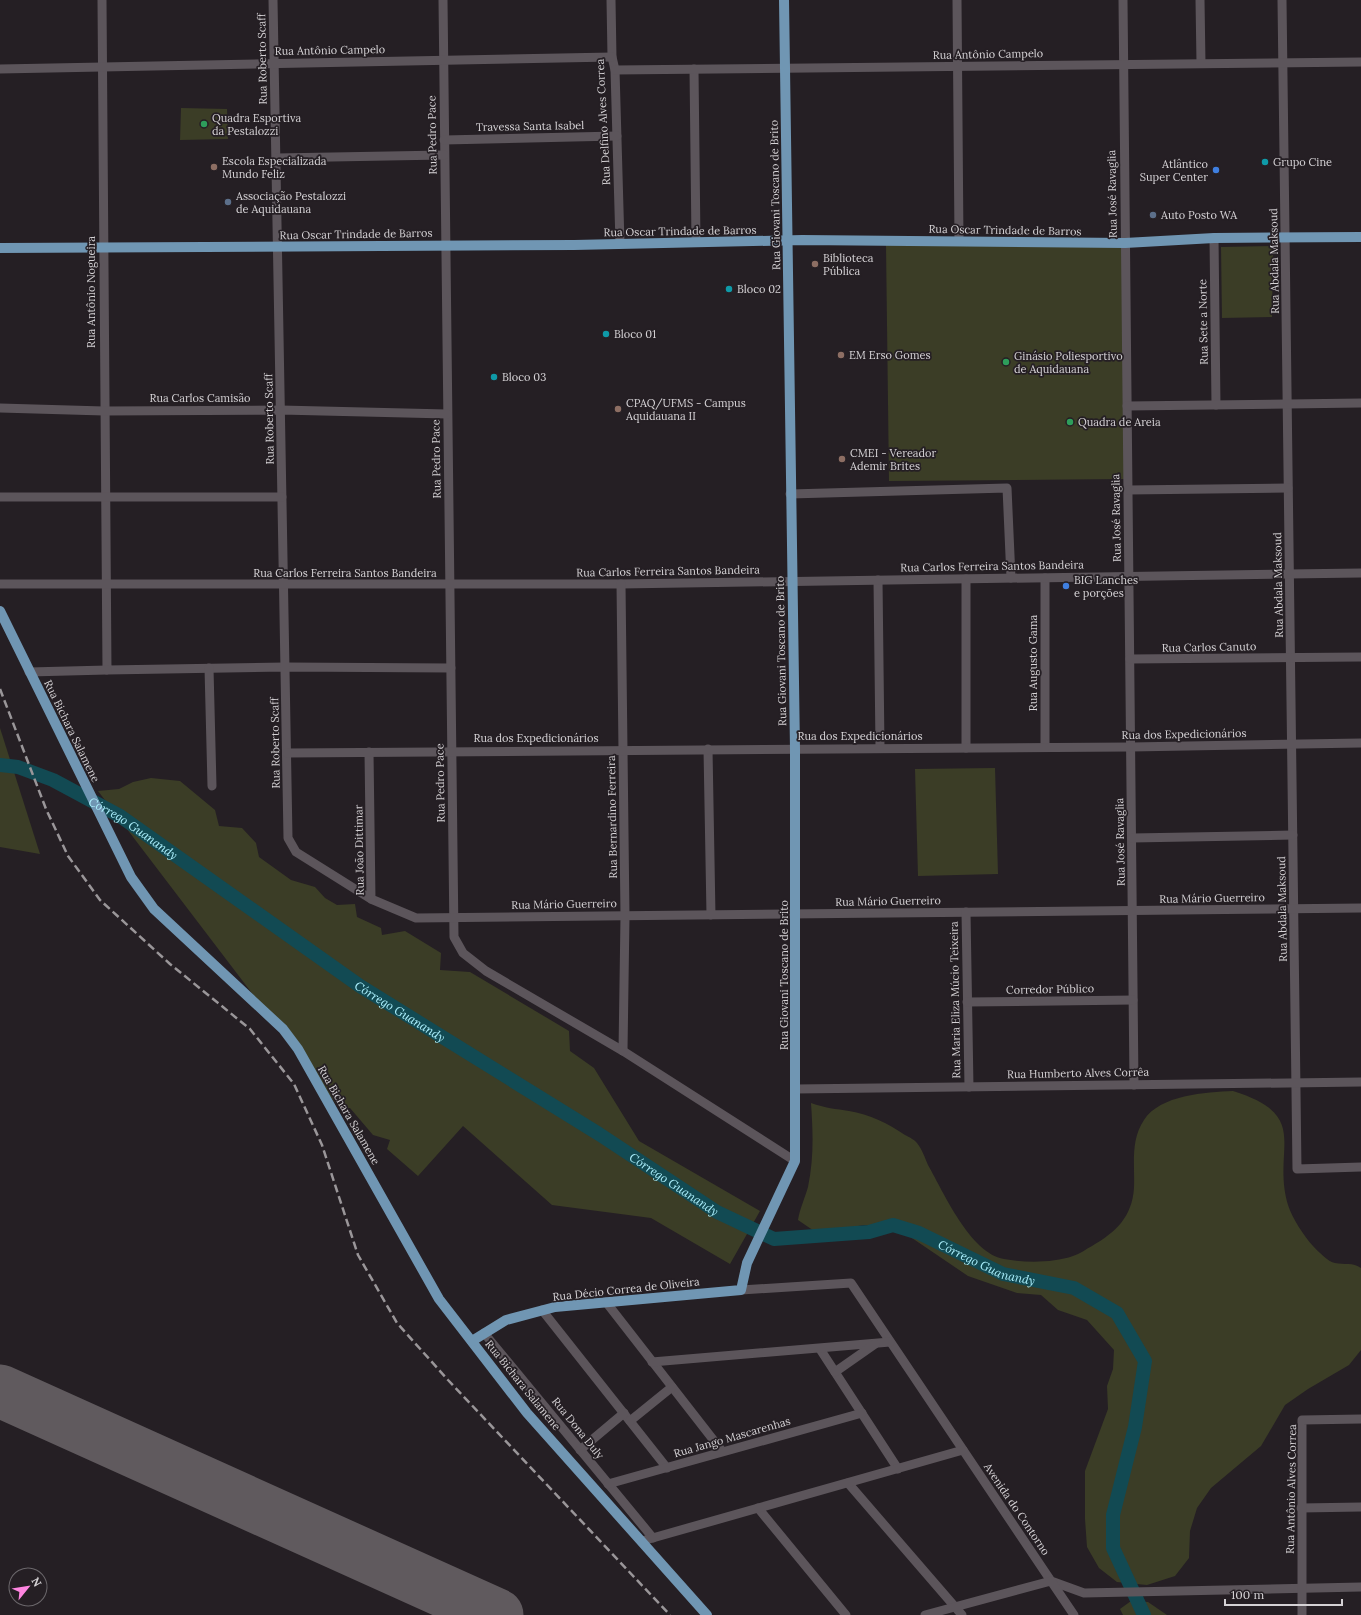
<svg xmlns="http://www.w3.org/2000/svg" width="1361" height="1615" font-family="Lora,serif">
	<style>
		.green { fill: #3b3d26 }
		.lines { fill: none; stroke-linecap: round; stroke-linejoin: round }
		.river { stroke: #124a53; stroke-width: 14 }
		.runway { stroke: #605a5e; stroke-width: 53 }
		.minor { stroke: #5c555b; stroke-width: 9 }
		.major { stroke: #7096b3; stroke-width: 10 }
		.rail { stroke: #9a9699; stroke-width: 2.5; stroke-dasharray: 8 4; stroke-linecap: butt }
		.leisure-dot { fill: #2e9e5b; stroke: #251f24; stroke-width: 1.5 }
		.culture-dot { fill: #0f9aa8; stroke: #251f24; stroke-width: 1.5 }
		.education-dot { fill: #8d6e63; stroke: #251f24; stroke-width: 1.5 }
		.shop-dot { fill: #3f7fe0; stroke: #251f24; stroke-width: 1.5 }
		.service-dot { fill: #5c6f8a; stroke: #251f24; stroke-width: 1.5 }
		.labels { text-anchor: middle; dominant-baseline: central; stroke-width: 3.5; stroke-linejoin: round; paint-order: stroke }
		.street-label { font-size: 11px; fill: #d5d2d5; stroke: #251f24 }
		.poi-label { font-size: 11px; fill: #d5d2d5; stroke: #251f24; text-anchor: start }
		.water-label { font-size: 12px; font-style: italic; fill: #abeffc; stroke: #251f24 }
	</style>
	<rect width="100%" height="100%" fill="#251f24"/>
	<!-- green -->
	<g class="green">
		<path d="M181 108 227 109 228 139 180 140Z"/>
		<path d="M1125 243 1124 479 889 481 886 245Z"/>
		<path d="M1273 246 1272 317 1222 318 1221 247Z"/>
		<path d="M0 728 40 854 0 847Z"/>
		<path d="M995 768 998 874 918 876 915 769Z"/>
		<path d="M151 778 180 781 215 810 219 826 242 828 256 843 259 857 291 880 315 887 325 898 337 905 355 904 357 917 381 928 382 935 405 931 441 953 440 970 470 972 569 1031 570 1051 594 1068 639 1141 760 1211 730 1264 651 1218 552 1205 463 1126 418 1176 387 1149 390 1140 373 1135 350 1108 340 1109 98 791 119 789 133 782Z"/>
		<path d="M1233 1091C1313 1116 1271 1148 1288 1205 1292 1218 1304 1236 1313 1246 1318 1251 1328 1262 1335 1263 1344 1265 1353 1262 1361 1268V1350L1349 1365 1308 1389 1285 1405 1261 1446 1211 1488 1197 1508 1190 1531 1189 1558 1175 1576 1147 1585 1117 1582 1099 1568 1087 1547 1085 1519V1471L1108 1409 1107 1386 1113 1369 1114 1350 1087 1320 1058 1310 1041 1295 1017 1293 968 1276 909 1236 887 1227 864 1225 817 1233 798 1220C800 1208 805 1198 808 1187 814 1158 813 1132 811 1103 825 1108 836 1109 849 1111 869 1114 889 1124 905 1135 909 1137 915 1140 917 1143 922 1149 925 1158 928 1165 944 1193 970 1253 1004 1259 1025 1263 1053 1263 1073 1256 1080 1254 1086 1249 1092 1246 1116 1232 1132 1217 1134 1188 1135 1165 1130 1141 1144 1120 1160 1095 1206 1092 1233 1091Z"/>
		<path d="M1131 1601 1148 1602 1167 1615H1123L1120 1609Z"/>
	</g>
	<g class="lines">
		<!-- river -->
		<path class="river" id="s1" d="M0 765 18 767 53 780 120 816 360 986 599 1134 717 1212 774 1239 869 1232 893 1225 919 1233 1003 1274 1074 1288 1117 1313 1145 1361 1135 1427 1113 1515V1548L1144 1615"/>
		<!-- runway -->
		<path class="runway" d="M0 1391 497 1615"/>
		<!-- minor -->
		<g class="minor">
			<path d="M102 0 107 670 285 667 451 668"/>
			<path d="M273 0 288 838 296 852 371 899"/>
			<path d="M443 0 454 937 463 953 486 971 623 1051 795 1161"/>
			<path d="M611 0 612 57 615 70 620 244"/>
			<path d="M957 0 959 241"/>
			<path d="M1123 0 1134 1085"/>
			<path d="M1200 0 1201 63"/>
			<path d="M1282 0 1297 1169 1361 1167"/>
			<path d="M0 69 612 57"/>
			<path d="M694 69 696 242"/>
			<path d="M615 70 1361 62"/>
			<path d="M444 140 617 136"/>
			<path d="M276 158 444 155"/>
			<path d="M1214 238 1216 405"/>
			<path d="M1127 406 1361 403"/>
			<path d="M0 408 104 411 281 410 447 414"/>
			<path d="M1128 490 1288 488"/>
			<path d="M790 494 1007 488 1011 578"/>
			<path d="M0 497H282"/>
			<path d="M1045 578V747"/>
			<path d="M878 580 880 748"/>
			<path d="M0 584H621L1361 573"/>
			<path d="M621 584 625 916 623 1051"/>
			<path d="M1130 659 1361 657"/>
			<path d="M209 668 212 786"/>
			<path d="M29 672 107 670"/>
			<path d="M966 748V579"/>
			<path d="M708 749 711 915"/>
			<path d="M369 752 371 899 416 918 1361 908"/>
			<path d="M287 753 1131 747 1361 743"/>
			<path d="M1132 838 1293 835"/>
			<path d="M966 912 969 1087"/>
			<path d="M967 1002 1133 1000"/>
			<path d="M796 1089 1361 1082"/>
			<path d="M741 1290 851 1283 1051 1581 1084 1593 1361 1587"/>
			<path d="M606 1302 722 1451"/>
			<path d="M542 1310 667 1468"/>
			<path d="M484 1333 653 1538"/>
			<path d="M820 1349 898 1469"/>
			<path d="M652 1362 890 1342"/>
			<path d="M835 1372 875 1344"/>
			<path d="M630 1421 672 1387"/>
			<path d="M580 1450 624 1413"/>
			<path d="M848 1483 962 1615"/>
			<path d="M608 1484 862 1413"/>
			<path d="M758 1508 846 1615"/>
			<path d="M1301 1508 1361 1507"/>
			<path d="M642 1541 963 1450"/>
			<path d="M925 1615 1051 1581 1074 1615"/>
			<path d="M1302 1615V1420L1361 1419"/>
		</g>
		<!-- major -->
		<g class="major">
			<path d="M0 248 574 245 802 240 1125 243 1214 238 1361 237"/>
			<path d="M0 611 131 877 154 909 283 1029 298 1049 439 1299 527 1413 707 1615"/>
			<path d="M472 1341 506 1320 555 1307 741 1290 747 1263 795 1161V749L784 0"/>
		</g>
		<!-- rail -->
		<path class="rail" d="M0 689 46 809 68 856 100 900 170 964 250 1029 294 1084 322 1145 358 1255 397 1323 448 1380 670 1615"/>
	</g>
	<!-- markers -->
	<g class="leisure-dot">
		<circle cx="204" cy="124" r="4"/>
		<circle cx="1006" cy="362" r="4"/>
		<circle cx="1070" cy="422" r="4"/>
	</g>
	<g class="culture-dot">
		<circle cx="1265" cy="162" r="4"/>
		<circle cx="729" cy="289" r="4"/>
		<circle cx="606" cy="334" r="4"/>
		<circle cx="494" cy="377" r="4"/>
	</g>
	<g class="education-dot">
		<circle cx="214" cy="167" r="4"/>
		<circle cx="815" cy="264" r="4"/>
		<circle cx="841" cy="355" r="4"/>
		<circle cx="618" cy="409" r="4"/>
		<circle cx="842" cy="459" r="4"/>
	</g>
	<g class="shop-dot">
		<circle cx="1216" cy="170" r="4"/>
		<circle cx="1066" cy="586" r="4"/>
	</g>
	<g class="service-dot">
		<circle cx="228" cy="202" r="4"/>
		<circle cx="1153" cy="215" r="4"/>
	</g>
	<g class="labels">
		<!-- street labels -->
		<g class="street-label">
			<text transform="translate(330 50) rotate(-1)">Rua Antônio Campelo</text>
			<text transform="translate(988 54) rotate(-1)">Rua Antônio Campelo</text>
			<text transform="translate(262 59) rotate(-91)">Rua Roberto Scaff</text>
			<text transform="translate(603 122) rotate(-93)">Rua Delfino Alves Correa</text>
			<text transform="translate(530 126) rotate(-1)">Travessa Santa Isabel</text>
			<text transform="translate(432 135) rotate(-91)">Rua Pedro Pace</text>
			<text transform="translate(1112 194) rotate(-91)">Rua José Ravaglia</text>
			<text transform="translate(775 195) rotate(-91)">Rua Giovani Toscano de Brito</text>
			<text transform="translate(1005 230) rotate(1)">Rua Oscar Trindade de Barros</text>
			<text transform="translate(680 231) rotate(-1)">Rua Oscar Trindade de Barros</text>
			<text transform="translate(356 234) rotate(-1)">Rua Oscar Trindade de Barros</text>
			<text transform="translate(1274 261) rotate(-91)">Rua Abdala Maksoud</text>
			<text transform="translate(91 292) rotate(-90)">Rua Antônio Nogueira</text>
			<text transform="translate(1203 322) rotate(-91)">Rua Sete a Norte</text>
			<text x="200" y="398">Rua Carlos Camisão</text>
			<text transform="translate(269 419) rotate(-91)">Rua Roberto Scaff</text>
			<text transform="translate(436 459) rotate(-91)">Rua Pedro Pace</text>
			<text transform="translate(1116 518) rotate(-91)">Rua José Ravaglia</text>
			<text transform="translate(992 566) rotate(-1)">Rua Carlos Ferreira Santos Bandeira</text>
			<text transform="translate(668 571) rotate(-1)">Rua Carlos Ferreira Santos Bandeira</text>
			<text x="345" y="573">Rua Carlos Ferreira Santos Bandeira</text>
			<text transform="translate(1278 585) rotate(-91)">Rua Abdala Maksoud</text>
			<text transform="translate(1209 647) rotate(-1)">Rua Carlos Canuto</text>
			<text transform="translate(781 651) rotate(-91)">Rua Giovani Toscano de Brito</text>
			<text transform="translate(1033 663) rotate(-90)">Rua Augusto Gama</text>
			<text transform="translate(72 731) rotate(64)">Rua Bichara Salamene</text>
			<text transform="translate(1184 734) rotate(-1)">Rua dos Expedicionários</text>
			<text x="860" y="736">Rua dos Expedicionários</text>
			<text x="536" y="738">Rua dos Expedicionários</text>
			<text transform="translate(275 743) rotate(-91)">Rua Roberto Scaff</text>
			<text transform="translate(440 783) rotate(-91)">Rua Pedro Pace</text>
			<text transform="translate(612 817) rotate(-91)">Rua Bernardino Ferreira</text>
			<text transform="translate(1120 842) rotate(-91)">Rua José Ravaglia</text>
			<text transform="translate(359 850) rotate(-91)">Rua João Dittimar</text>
			<text transform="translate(1212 898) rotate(-1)">Rua Mário Guerreiro</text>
			<text transform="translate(888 901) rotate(-1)">Rua Mário Guerreiro</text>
			<text transform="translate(564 904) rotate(-1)">Rua Mário Guerreiro</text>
			<text transform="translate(1282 909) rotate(-91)">Rua Abdala Maksoud</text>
			<text transform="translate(784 975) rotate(-90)">Rua Giovani Toscano de Brito</text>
			<text transform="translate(1050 989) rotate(-1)">Corredor Público</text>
			<text transform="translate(955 1000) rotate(-91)">Rua Maria Eliza Múcio Teixeira</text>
			<text transform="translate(1078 1073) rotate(-1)">Rua Humberto Alves Corrêa</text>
			<text transform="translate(349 1115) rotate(60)">Rua Bichara Salamene</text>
			<text transform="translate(626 1289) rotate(-6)">Rua Décio Correa de Oliveira</text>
			<text transform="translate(523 1385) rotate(51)">Rua Bichara Salamene</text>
			<text transform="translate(578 1428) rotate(51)">Rua Dona Duly</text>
			<text transform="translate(732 1437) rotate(-16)">Rua Jango Mascarenhas</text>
			<text transform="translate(1291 1489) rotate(-89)">Rua Antônio Alves Correa</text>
			<text transform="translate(1017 1509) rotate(56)">Avenida do Contorno</text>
		</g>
		<!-- poi labels -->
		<g class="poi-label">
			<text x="212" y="118">Quadra Esportiva<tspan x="212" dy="13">da Pestalozzi</tspan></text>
			<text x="222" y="161">Escola Especializada<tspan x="222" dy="13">Mundo Feliz</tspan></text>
			<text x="1273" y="162">Grupo Cine</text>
			<text x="1208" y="164" text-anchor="end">Atlântico<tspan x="1208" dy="13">Super Center</tspan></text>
			<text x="236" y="196">Associação Pestalozzi<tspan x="236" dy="13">de Aquidauana</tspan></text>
			<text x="1161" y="215">Auto Posto WA</text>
			<text x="823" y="258">Biblioteca<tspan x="823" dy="13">Pública</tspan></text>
			<text x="737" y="289">Bloco 02</text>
			<text x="614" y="334">Bloco 01</text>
			<text x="849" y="355">EM Erso Gomes</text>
			<text x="1014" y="356">Ginásio Poliesportivo<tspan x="1014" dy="13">de Aquidauana</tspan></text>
			<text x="502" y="377">Bloco 03</text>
			<text x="626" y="403">CPAQ/UFMS - Campus<tspan x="626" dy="13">Aquidauana II</tspan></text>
			<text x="1078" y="422">Quadra de Areia</text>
			<text x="850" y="453">CMEI - Vereador<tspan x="850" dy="13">Ademir Brites</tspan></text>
			<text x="1074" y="580">BIG Lanches<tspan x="1074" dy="13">e porções</tspan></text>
		</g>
		<!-- water labels -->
		<g class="water-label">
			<text stroke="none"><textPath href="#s1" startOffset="149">Córrego Guanandy</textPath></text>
			<text stroke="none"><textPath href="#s1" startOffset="473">Córrego Guanandy</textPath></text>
			<text stroke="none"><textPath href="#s1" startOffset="797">Córrego Guanandy</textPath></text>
			<text stroke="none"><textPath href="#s1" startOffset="1133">Córrego Guanandy</textPath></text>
		</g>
	</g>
	<!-- north arrow -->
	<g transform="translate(28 1587) rotate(60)"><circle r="19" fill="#251f24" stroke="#6b676b"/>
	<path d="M0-3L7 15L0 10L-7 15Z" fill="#fe85e0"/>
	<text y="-6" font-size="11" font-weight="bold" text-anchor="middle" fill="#d5d2d5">N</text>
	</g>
	<!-- scale -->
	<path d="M1225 1599v6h117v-6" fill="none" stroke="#d5d2d5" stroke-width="2"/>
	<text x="1231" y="1599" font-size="12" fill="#d5d2d5" stroke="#251f24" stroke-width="3" paint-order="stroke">100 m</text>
</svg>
